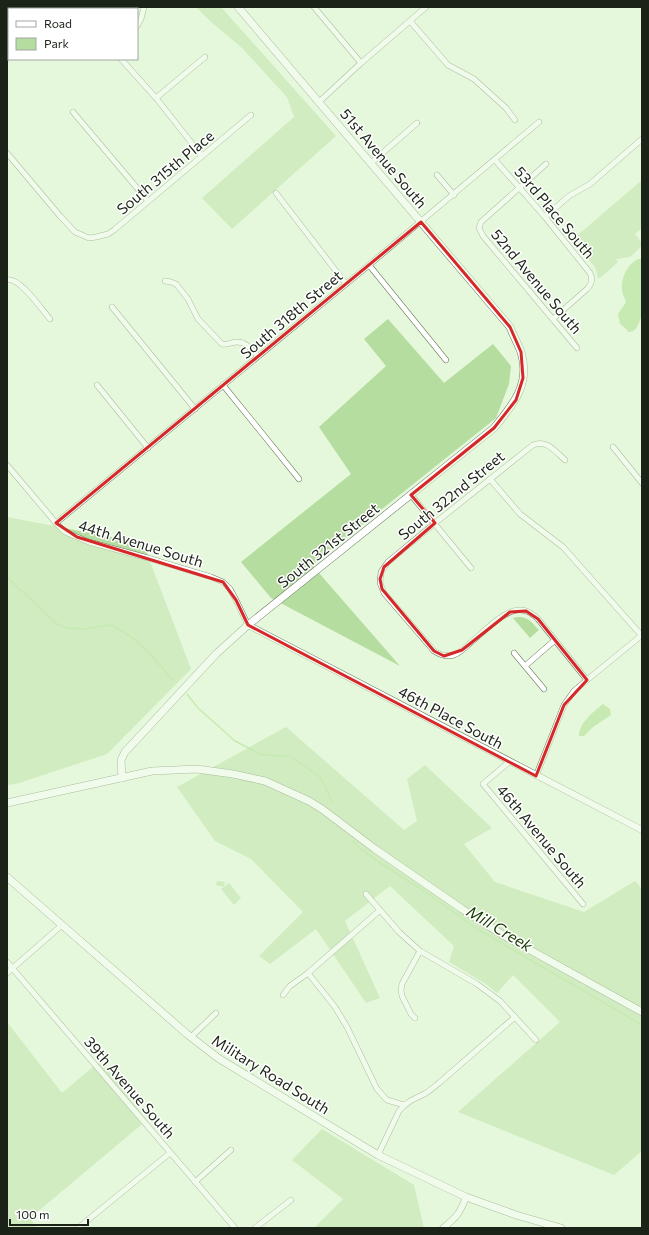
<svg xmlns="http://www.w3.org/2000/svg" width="649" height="1235" font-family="Commissioner,sans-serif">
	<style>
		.green { fill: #b5dd9f }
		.water { fill: #a3d984 }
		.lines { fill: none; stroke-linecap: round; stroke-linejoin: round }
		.stream { stroke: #a3d984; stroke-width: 1.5 }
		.minor-casing { stroke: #67785e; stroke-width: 6 }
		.tertiary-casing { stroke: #67785e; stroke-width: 7 }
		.secondary-casing { stroke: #67785e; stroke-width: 8 }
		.minor { stroke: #fff; stroke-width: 5 }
		.tertiary { stroke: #fff; stroke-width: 6 }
		.secondary { stroke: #fff; stroke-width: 7 }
		.marked { fill: none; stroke: #d62828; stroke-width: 3; stroke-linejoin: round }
		.labels { text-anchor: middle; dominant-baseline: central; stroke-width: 3; stroke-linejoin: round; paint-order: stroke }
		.street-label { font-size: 15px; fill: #1b2218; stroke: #fff }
		.water-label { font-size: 16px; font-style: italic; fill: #193a00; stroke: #fff }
	</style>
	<rect width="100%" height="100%" fill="#e5f8db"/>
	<!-- green -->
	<g class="green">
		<path d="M196 7H221L336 136 232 229 202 198 294 117 287 97 242 48 210 21Z"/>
		<path d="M642 180V228L635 234 642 243V246L630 257 616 259 618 262 600 278H598L595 267 572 240Z"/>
		<path d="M388 319 444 383 493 344 511 366 509 384 496 418 312 565 400 666 271 598 241 562 351 474 319 427 386 366 364 339Z"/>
		<path d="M7 517 143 543 191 669 107 754 16 784 7 785Z"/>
		<path d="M518 617C528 616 532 623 539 630L530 638 513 618Z"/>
		<path d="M286 727 404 830 417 821 407 779 425 765 492 828 464 844 495 882 584 912 635 881 642 889V1151L614 1175 458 1112 560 1022 513 975 497 993 486 984 449 962 454 946 390 886 345 921 380 998 366 1003 316 929 270 964 259 956 303 912 251 859 215 841 177 787Z"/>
		<path d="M217 881 225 882 224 887 229 883 241 898 234 905 221 889 224 887 216 885Z"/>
		<path d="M7 1022 62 1093 100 1061 147 1120 30 1218 37 1228H7Z"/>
		<path d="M322 1129 414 1185 424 1228H314L343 1199 292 1160Z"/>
	</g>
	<!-- water -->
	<g class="water">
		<path d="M638 259H642V316C638 323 638 332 628 332L626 329 620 324 618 314 626 302C625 298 622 294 622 290 621 277 627 265 638 259Z"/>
		<path d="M603 704 610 709 611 715 593 727 584 736H579C579 723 593 712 603 704Z"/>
	</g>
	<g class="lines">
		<!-- stream -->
		<g class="stream">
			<path d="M7 16 9 15"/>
			<path d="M7 577 57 624 68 628 82 629 112 625 134 639 150 654 173 680"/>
			<path d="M187 694 198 708 235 741 262 755 290 756 320 777 323 782 332 802"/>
			<path d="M353 841 358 847 380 863 421 889 479 930 642 1025"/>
		</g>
		<defs>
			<g id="minor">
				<path d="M36 7 38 9"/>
				<path d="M314 7 361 63"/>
				<path d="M410 21 448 65 474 79 506 108 515 120"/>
				<path d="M137 26 141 19 144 7"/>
				<path d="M7 59 9 57"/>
				<path d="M121 59 156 98 202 156"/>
				<path d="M156 98 205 57"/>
				<path d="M319 102 361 63 426 7"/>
				<path d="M73 112 148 201"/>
				<path d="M7 153 60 216 75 232 89 238 96 237 108 234 114 230 251 115"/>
				<path d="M495 160 545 217 590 273C593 279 592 284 587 289L553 319"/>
				<path d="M371 163 417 123"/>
				<path d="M546 164 481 222 479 228 483 236 577 348"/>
				<path d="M437 175 454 195"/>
				<path d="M276 193 346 284"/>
				<path d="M545 217 569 196 590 184 642 139"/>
				<path d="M369 265 446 360"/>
				<path d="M7 280C20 277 42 310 50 319"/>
				<path d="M165 281 171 282 176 284 188 299 198 319 222 344C228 345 230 343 236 342 246 341 252 350 258 356"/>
				<path d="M112 307 195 409"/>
				<path d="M97 385 148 448"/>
				<path d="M223 385 299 479"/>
				<path d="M613 447 642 483"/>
				<path d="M565 460C555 451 546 439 533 445L435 523 388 562 381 572 380 583 384 593 434 651C440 655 447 657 454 655 460 653 465 648 469 644 482 634 503 610 519 610 527 609 533 614 538 619L587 680"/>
				<path d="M7 465 56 523 65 532 89 542 148 558 211 577 223 582 230 589 236 600 248 625"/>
				<path d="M490 479 520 514 563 547 642 636"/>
				<path d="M411 495 471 568"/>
				<path d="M56 523 369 265 539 122"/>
				<path d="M514 653 544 689"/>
				<path d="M525 666 555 640"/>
				<path d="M509 762 483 784 583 904"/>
				<path d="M536 776 564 705 574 691 587 680 642 635"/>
				<path d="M366 894 399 932 420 951 477 984 500 1001 536 1040"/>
				<path d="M7 962 235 1228"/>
				<path d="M7 973 62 925"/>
				<path d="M308 973 335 1007 347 1027 377 1089 387 1100 404 1105"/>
				<path d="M283 995 290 986 308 973 379 911"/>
				<path d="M415 1018 411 1014 402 996 401 990 402 984 420 951"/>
				<path d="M191 1037 216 1013"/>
				<path d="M378 1155 399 1111C407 1101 415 1099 426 1093 431 1090 435 1086 439 1083L515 1017"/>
				<path d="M195 1182 231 1150"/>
				<path d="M78 1228 170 1153"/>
				<path d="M255 1228 291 1200"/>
			</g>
			<g id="tertiary">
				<path d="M248 625 642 830"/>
				<path d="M443 1228C457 1217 460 1213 466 1197"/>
			</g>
			<g id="secondary">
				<path d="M122 778 121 760 125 752 216 654 248 625 494 428C513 405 531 384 521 352 518 344 513 335 510 327L238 7"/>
				<path d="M7 803 152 771 197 769 233 774 265 781 309 801 322 809 375 849 462 909 503 935 642 1012"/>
				<path d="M7 877 187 1034 218 1058 378 1155 466 1197 516 1215 561 1228"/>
			</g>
		</defs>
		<!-- minor casing -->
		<use href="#minor" class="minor-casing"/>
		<!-- tertiary casing -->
		<use href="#tertiary" class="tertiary-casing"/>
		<!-- secondary casing -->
		<use href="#secondary" class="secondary-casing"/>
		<!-- minor -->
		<use href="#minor" class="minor"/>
		<!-- tertiary -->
		<use href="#tertiary" class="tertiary"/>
		<!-- secondary -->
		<use href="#secondary" class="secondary"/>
	</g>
	<!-- marked area -->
	<path d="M0 0H649V1235H0ZM421 222 510 327 521 352 523 378 516 400 494 428 411 495 435 523 384 567 380 579 382 589 434 651 444 656 462 650 510 612 526 611 538 619 587 680 564 705 536 776 248 625 236 600 223 582 77 537 56 523Z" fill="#e5f8db" fill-opacity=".55" fill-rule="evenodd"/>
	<path class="marked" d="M421 222 510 327 521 352 523 378 516 400 494 428 411 495 435 523 384 567 380 579 382 589 434 651 444 656 462 650 510 612 526 611 538 619 587 680 564 705 536 776 248 625 236 600 223 582 77 537 56 523Z"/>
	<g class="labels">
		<!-- street labels -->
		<g class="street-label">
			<text transform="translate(384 158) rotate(50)">51st Avenue South</text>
			<text transform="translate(165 172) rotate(-40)">South 315th Place</text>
			<text transform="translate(555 212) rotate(50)">53rd Place South</text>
			<text transform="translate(537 281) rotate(50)">52nd Avenue South</text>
			<text transform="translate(291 314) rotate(-40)">South 318th Street</text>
			<text transform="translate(451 495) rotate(-39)">South 322nd Street</text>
			<text transform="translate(141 543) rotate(17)">44th Avenue South</text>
			<text transform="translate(328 545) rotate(-39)">South 321st Street</text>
			<text transform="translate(451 717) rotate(28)">46th Place South</text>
			<text transform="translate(542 836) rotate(50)">46th Avenue South</text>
			<text transform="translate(271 1074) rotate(32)">Military Road South</text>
			<text transform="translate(130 1087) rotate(49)">39th Avenue South</text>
		</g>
		<!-- water labels -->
		<g class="water-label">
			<text transform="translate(500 928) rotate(31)">Mill Creek</text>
		</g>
	</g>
	<!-- border -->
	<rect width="649" height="1235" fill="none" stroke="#1b2218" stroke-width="16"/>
	<!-- legend -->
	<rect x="8" y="8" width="130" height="52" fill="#ffffff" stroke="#a4a7a3"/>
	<rect x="16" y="21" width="20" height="6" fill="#ffffff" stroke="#a4a7a3"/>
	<text x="44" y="28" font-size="12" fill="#1b2218">Road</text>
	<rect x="16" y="38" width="20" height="12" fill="#b5dd9f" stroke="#a4a7a3"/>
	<text x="44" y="48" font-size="12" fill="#1b2218">Park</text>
	<!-- scale -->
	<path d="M10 1219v6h78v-6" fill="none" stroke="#1b2218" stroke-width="2"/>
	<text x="16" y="1219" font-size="12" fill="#1b2218" stroke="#ffffff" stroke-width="3" paint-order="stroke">100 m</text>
</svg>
